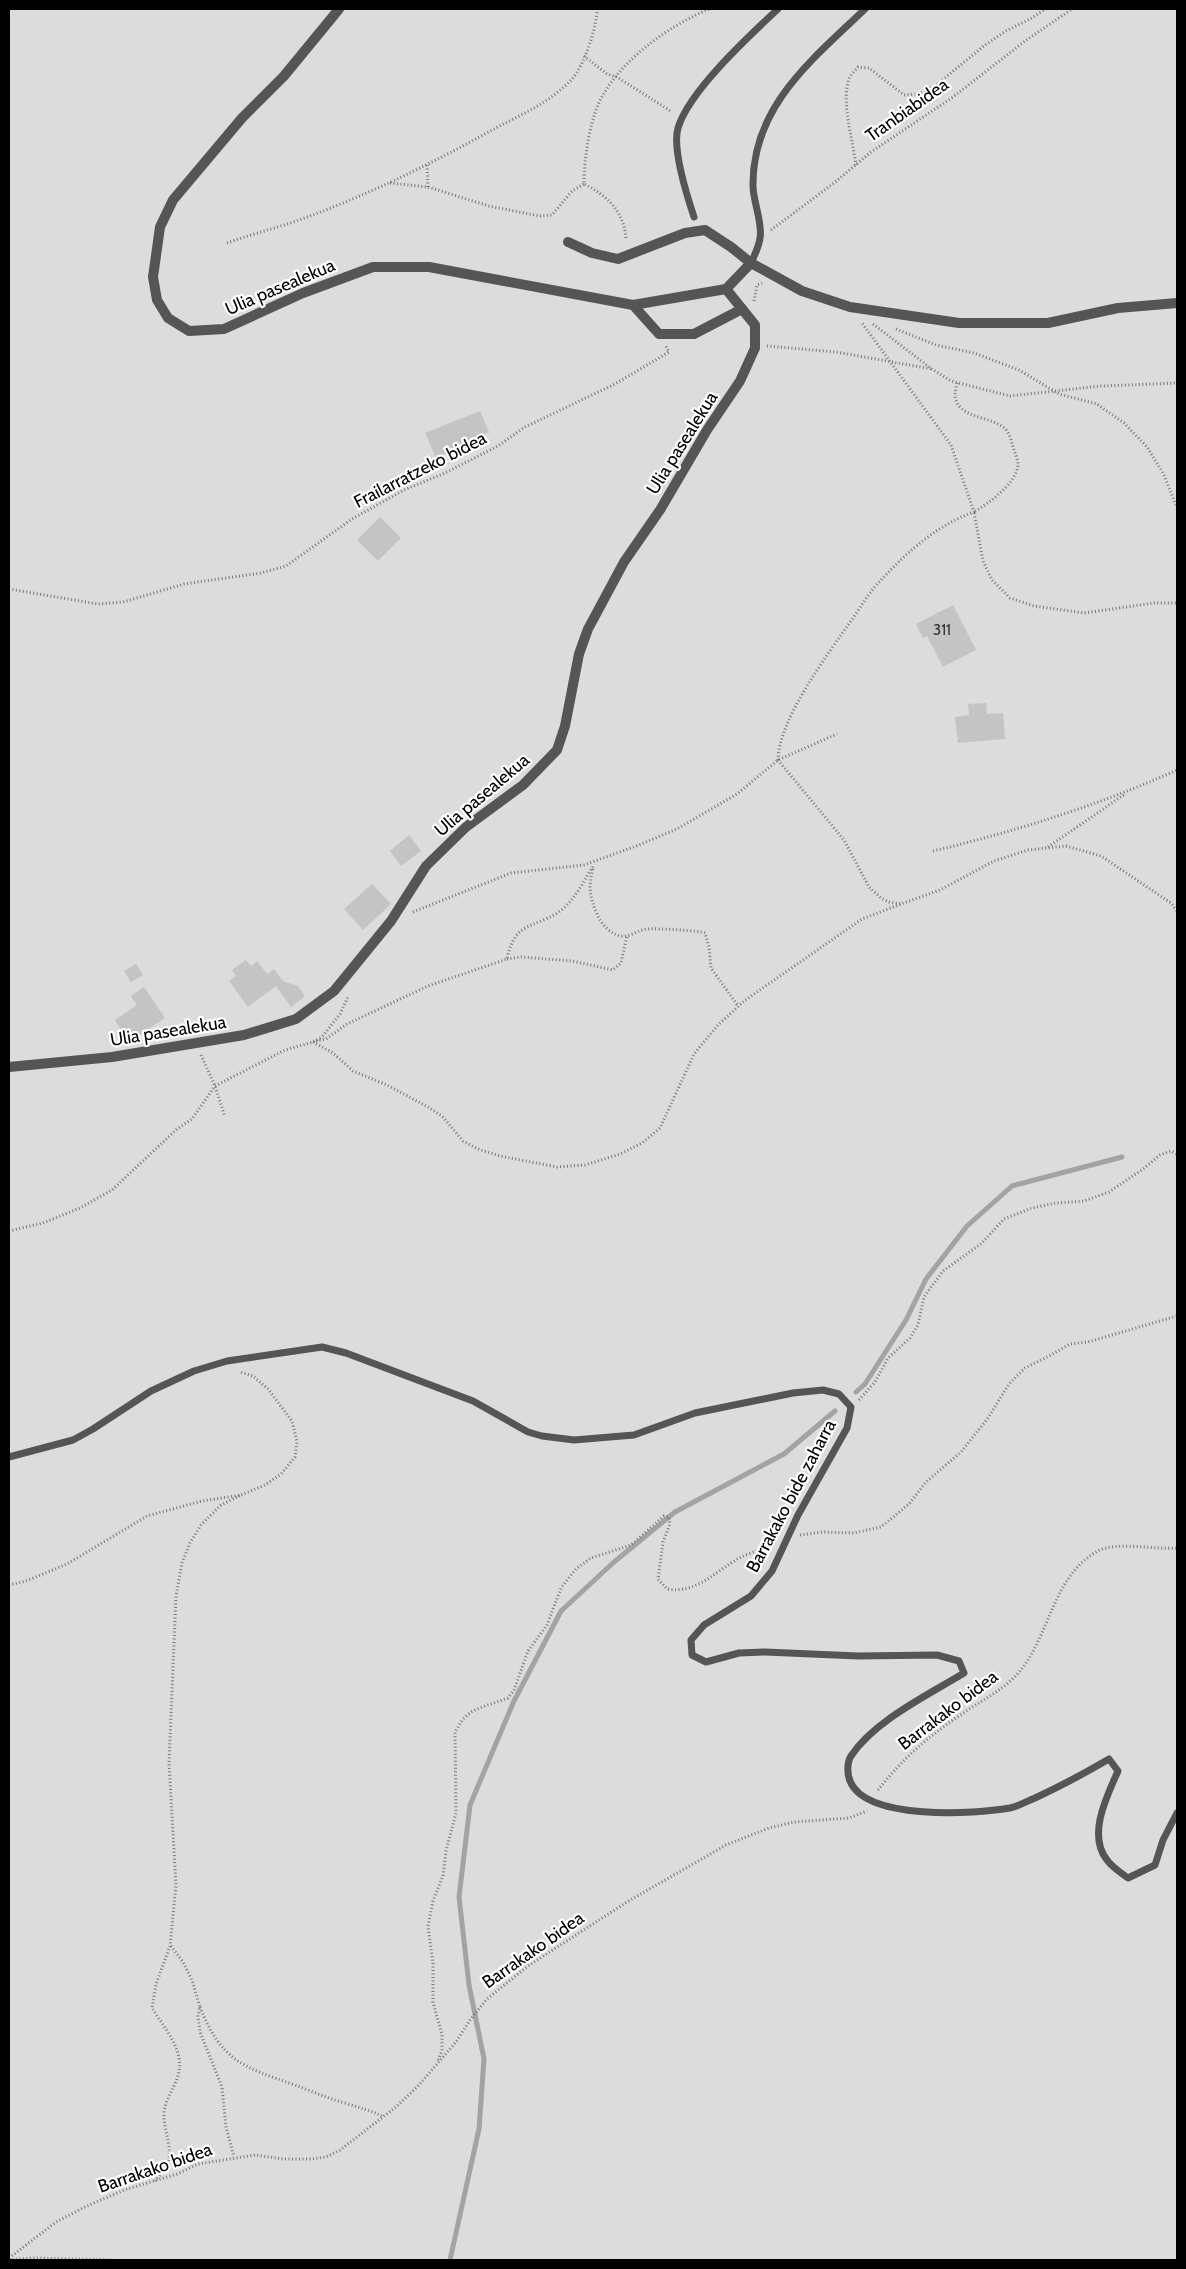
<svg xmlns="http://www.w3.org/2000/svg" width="1186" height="2269" font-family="Cabin,sans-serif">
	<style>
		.green { fill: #dcdcdc }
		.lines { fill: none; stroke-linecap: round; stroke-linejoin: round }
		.stream { stroke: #a3a3a3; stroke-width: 5 }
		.building { fill: #c4c4c4 }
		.path { stroke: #777; stroke-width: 3; stroke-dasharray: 1 2.5; stroke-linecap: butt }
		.lane { stroke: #555; stroke-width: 7 }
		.street { stroke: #555; stroke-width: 10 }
		.labels { text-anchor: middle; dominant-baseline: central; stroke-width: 4.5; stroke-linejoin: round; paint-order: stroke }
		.number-label { font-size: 15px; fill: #313131 }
		.street-label { font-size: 18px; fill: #000; stroke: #fff }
	</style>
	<rect width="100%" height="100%" fill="#fff"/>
	<!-- green -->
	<rect class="green" x="9" y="9" width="1168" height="2251"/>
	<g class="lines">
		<!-- stream -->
		<g class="stream">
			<path d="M856 1392 865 1384 906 1320 926 1279 967 1226 1012 1186 1122 1157"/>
			<path d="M450 2260 479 2129 484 2059 469 1985 459 1897 470 1805 514 1701 561 1611 614 1562 675 1512 784 1454 835 1411"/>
		</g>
	</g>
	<!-- building -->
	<g class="building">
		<path d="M480 411 489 432 436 458 425 433Z"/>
		<path d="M380 517 401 538 378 561 357 540Z"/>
		<path d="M953 605 976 650 943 667 927 636 923 638 916 624Z"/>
		<path d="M986 703 987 714 1003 713 1005 739 958 743 955 717 969 715 968 704Z"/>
		<path d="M409 835 421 851 401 866 390 851Z"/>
		<path d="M372 884 391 904 363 930 344 909Z"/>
		<path d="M246 960 251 966 257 961 267 974 274 969 283 981 298 986 305 996 291 1007 276 986 248 1007 229 981 236 976 232 970Z"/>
		<path d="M136 964 143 975 131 982 124 971Z"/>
		<path d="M144 987 165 1018 129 1042 115 1020 137 1005 131 996Z"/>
	</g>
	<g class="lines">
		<!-- path -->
		<g class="path">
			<path d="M584 56 607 74 617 77 672 112"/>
			<path d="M427 165 428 187"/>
			<path d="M856 165C853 141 841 102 849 79 850 75 855 71 858 67L869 68 904 95 919 94 935 86 985 45 1006 31 1032 18 1045 9"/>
			<path d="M390 183 428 187 489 206 539 216 552 215 572 191 584 184"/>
			<path d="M771 230 834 183 871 152 953 97 1025 41 1072 9"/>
			<path d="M626 238C624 212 607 195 584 184 584 158 590 117 603 95 625 57 669 26 709 9"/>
			<path d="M227 243C249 235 273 229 296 221 364 197 429 165 492 130 520 115 550 103 572 79 584 66 597 27 597 9"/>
			<path d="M754 301 757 285 762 283"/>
			<path d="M873 324 932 369 951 381 1010 396 1101 386 1177 383"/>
			<path d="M896 329 936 345 974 353 1019 370 1059 394 1097 404 1124 423 1147 447 1163 473 1177 508"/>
			<path d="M767 346 836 352 932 369"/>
			<path d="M957 383C955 391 953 401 961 408 972 418 990 418 1003 427 1009 431 1011 440 1013 447 1015 453 1018 459 1018 465 1016 484 989 503 974 512L983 561 992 580 1010 598 1034 606 1084 613 1154 603H1177"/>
			<path d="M9 589 98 604 123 602 184 584 261 573 286 566 352 519 404 490 445 473 498 446 525 427 615 384 669 352 666 346"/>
			<path d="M778 760C778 720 830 651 853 618 862 605 870 591 880 581 907 552 937 525 974 512L951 445 862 323"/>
			<path d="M778 760 844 840 869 887 881 898 889 902 901 904 940 890 994 861 1028 850 1066 846 1101 856 1171 903 1177 911"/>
			<path d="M1048 847 1125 794"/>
			<path d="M933 851C1017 831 1099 805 1177 770"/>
			<path d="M593 869C588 887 590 898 597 914 601 924 613 938 626 936 633 935 640 929 648 929 656 928 701 931 705 933L709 947 711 968 738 1006"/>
			<path d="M413 912 511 873 584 865 639 845 677 829 737 794 778 760 837 734"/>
			<path d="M507 959 521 957 572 961 613 970 621 963 627 936"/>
			<path d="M316 1041 326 1039 347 1024 428 986 507 959C515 916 542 930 567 905 578 894 585 878 594 865"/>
			<path d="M313 1042 333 1053 353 1071 387 1085 428 1107 442 1116 463 1141 478 1149 500 1156 557 1167 585 1165 620 1154 642 1143 660 1128 694 1054 718 1025 744 1001 862 919 901 904"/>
			<path d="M201 1055 215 1086 225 1117"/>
			<path d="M9 1231 43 1223 80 1208 112 1190 177 1129 192 1119 215 1086 285 1050 313 1042 322 1037 340 1014 348 997"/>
			<path d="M859 1400 875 1382 888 1358 910 1338 918 1325 924 1297 943 1271 982 1243 1004 1219 1032 1208 1056 1203 1084 1201 1109 1192 1143 1169 1160 1155 1171 1151 1177 1154"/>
			<path d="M800 1535 822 1532 854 1533 881 1527 909 1504 926 1482 961 1452 988 1418 1009 1384 1025 1368 1051 1355 1070 1344 1088 1342 1177 1316"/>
			<path d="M9 1585 26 1581 67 1564 147 1516 202 1501 241 1495 265 1485 281 1474 295 1457 297 1442 292 1421 268 1389 253 1376 240 1372"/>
			<path d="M878 1790C902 1759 930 1735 962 1714 982 1700 1004 1690 1020 1671 1050 1635 1053 1575 1098 1551 1116 1541 1156 1550 1177 1548"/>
			<path d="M171 1946 183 1962 192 1980 200 2007 198 2016 200 2032 222 2087 226 2127 234 2157"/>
			<path d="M200 2007C221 2061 243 2067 295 2085 311 2091 327 2098 345 2103 359 2108 371 2110 384 2117"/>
			<path d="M438 2060 442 2051V2035L433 2002V1964L428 1926 433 1901 443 1876 446 1851 456 1813 455 1732 463 1719 471 1712 482 1707 508 1698 514 1690 528 1651 547 1625 561 1588 576 1569 591 1558 631 1545 664 1516 669 1517 670 1524 663 1542 658 1579 667 1589C696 1594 715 1572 739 1558 749 1553 761 1550 772 1545"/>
			<path d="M155 2181C158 2177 164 2171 167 2166 174 2149 163 2130 164 2113 166 2092 183 2081 179 2058 176 2040 161 2023 152 2008L156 1984 170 1946 176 1885 169 1763 176 1596 182 1563 190 1543 201 1525 221 1505 241 1495"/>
			<path d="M9 2258 56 2222 85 2207 124 2190 177 2174 198 2164 255 2155 283 2159H312L326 2157 340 2150 396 2107 418 2086 456 2042 470 2020 487 1999 528 1966 627 1902 726 1845 769 1828 794 1822 849 1818 867 1811"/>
			<path d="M9 2260 32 2258 112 2260"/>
		</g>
		<!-- lane -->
		<g class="lane">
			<path d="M694 217C687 196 672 149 678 128 689 91 750 35 778 9"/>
			<path d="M751 263C754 256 759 247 760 238 763 224 753 201 753 186 752 106 813 59 865 9"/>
			<path d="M9 1457 73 1440 93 1429 151 1391 194 1371 227 1361 322 1347 346 1353 473 1401 528 1432 542 1436 574 1440 634 1435 695 1413 793 1393 823 1390 839 1394 851 1407 847 1428 798 1515 772 1571 751 1596 704 1625 691 1640 692 1655 706 1662 739 1653 765 1652 858 1656 937 1655 959 1661 964 1673C928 1695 874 1721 851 1756 847 1762 847 1774 850 1781 866 1821 975 1814 1010 1808 1019 1806 1027 1801 1035 1798 1061 1786 1085 1773 1109 1759L1118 1771C1107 1796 1087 1835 1107 1860 1112 1867 1121 1873 1128 1878L1155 1865 1163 1840 1177 1813"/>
		</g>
		<!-- street -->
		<g class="street">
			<path d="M339 9 284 76 242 118 173 200 160 227 153 277 157 300 168 318 189 331 224 329 303 293 373 267H429L633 305 726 289 751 263"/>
			<path d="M568 242 592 253 618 259 685 233 705 230 731 247 751 263 802 291 850 307 959 323H1048L1118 308 1177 303"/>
			<path d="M633 305 659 334H694L742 309"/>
			<path d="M9 1067 112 1057 244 1035 296 1019 334 991 391 921 426 866 466 827 523 785 557 750 565 726 579 654 588 629 624 562 660 510 707 430 740 381 755 348V325L726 289"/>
		</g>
	</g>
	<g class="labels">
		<!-- number labels -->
		<g class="number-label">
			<text x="942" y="630">311</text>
		</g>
		<!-- street labels -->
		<g class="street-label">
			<text transform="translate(907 110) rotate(-35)">Tranbiabidea</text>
			<text transform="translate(280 287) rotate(-23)">Ulia pasealekua</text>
			<text transform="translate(682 443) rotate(-58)">Ulia pasealekua</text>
			<text transform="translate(420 470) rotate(-27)">Frailarratzeko bidea</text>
			<text transform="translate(482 795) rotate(-40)">Ulia pasealekua</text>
			<text transform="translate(168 1031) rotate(-9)">Ulia pasealekua</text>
			<text transform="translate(791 1496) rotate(-62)">Barrakako bide zaharra</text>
			<text transform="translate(948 1710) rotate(-37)">Barrakako bidea</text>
			<text transform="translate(533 1950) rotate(-35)">Barrakako bidea</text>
			<text transform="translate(155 2168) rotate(-19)">Barrakako bidea</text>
		</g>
	</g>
	<!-- border -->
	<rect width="1186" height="2269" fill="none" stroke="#000000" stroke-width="20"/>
</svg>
